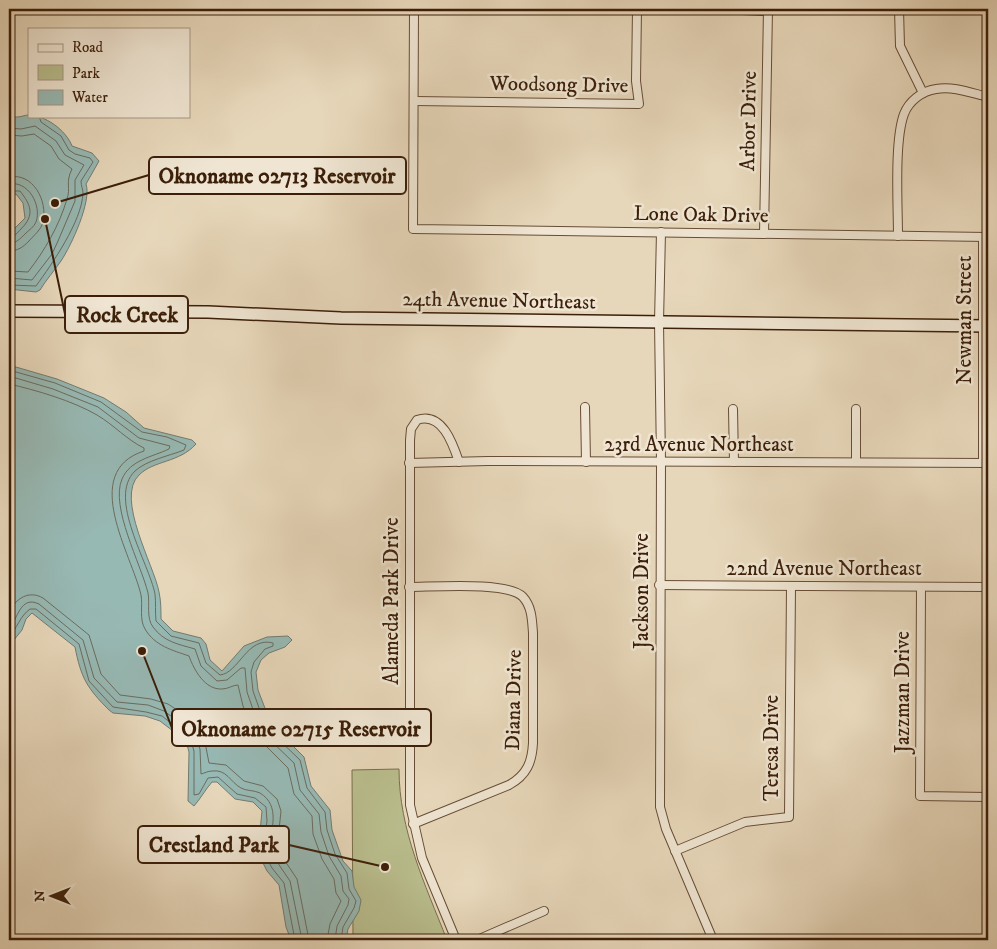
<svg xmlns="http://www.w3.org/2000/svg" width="997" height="949" font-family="'IM FELL DW Pica',serif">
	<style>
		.green { fill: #b9bd8d; stroke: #7a6e4b }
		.water { fill: #97b9b4; stroke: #737b70 }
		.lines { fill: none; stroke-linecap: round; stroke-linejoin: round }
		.shore { stroke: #6a6c5e; stroke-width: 1 }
		.street-casing { stroke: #674d35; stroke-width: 10 }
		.secondary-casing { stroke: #3c1f09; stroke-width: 14 }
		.street { stroke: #efe5d2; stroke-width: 8 }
		.secondary { stroke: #efe5d2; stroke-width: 11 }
		.labels { text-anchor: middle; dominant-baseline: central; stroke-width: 5; stroke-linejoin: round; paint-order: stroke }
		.street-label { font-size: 21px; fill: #3c1f09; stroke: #efe5d2 }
		.leader { fill: none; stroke: #3c1f09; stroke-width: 2 }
		.callout-dot { fill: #3c1f09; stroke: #efe5d2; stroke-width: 2 }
		.callout { fill: #efe5d2; stroke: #3c1f09; stroke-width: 2 }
		.callout-label { font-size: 22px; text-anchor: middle; font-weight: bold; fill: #3c1f09 }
	</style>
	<rect width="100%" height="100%" fill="#e7d7ba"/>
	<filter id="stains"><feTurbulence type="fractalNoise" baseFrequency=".004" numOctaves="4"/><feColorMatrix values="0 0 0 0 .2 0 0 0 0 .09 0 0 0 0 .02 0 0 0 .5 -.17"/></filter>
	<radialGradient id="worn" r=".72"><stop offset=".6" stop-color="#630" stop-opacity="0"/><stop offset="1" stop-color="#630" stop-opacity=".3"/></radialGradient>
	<!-- green -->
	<path class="green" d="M399 769C399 830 425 884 447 940H353L352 770Z"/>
	<!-- water -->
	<g class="water">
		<path d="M9 115C16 119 21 116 28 115 45 115 66 130 72 146L92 153 99 161 86 184C92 201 71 246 61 261 54 271 46 280 40 290L36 292 9 289V234L25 218 23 203 16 194 9 196Z"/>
		<path d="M9 365 57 379 104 398 126 412 144 428 192 440 196 444C179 463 154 460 139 475 115 498 154 565 159 592 161 601 161 611 161 619L173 631 201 638 206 644 210 660 222 671 244 646 267 637 288 636 292 640 285 647 269 653 261 660 256 672 258 690 268 716 278 731 304 757 311 786 330 810 332 830 343 861 352 871 354 887 361 900 359 911 348 929 346 940H291L286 927 279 885 267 871 258 853 262 811 253 802 235 799 217 782H212C205 790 201 798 194 806L188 801 189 752 186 741 160 721 145 716 113 713 109 710C87 688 81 678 75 647L32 613 26 619 22 630 9 646Z"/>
	</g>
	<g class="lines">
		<!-- shore -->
		<g class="shore">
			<path d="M9 128 21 129 35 126 56 141 65 155 84 165 75 180V201L58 241 52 254 32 280 9 278"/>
			<path d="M9 135 22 136 34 134 51 146 59 159 72 169C65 183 71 188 67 199 59 226 45 250 28 272L9 271"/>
			<path d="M9 177C33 172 48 201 43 222 41 230 34 235 29 241 23 247 18 251 9 251"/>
			<path d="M9 184C28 180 42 205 36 222 34 227 29 230 25 234 20 239 16 243 9 244"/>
			<path d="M9 191H20C31 205 35 215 21 229 17 233 15 237 9 237"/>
			<path d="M9 285 36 286C52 264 82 221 83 193 83 189 81 186 81 181L93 162 90 158 75 154 69 150 61 136 41 122 39 116"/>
			<path d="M9 370 55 383 101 402 142 432 167 437 186 445 184 450C169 456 147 460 135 471 107 498 149 563 155 594 156 603 155 612 156 621L171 636 199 643 206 663 220 675C239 673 247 636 273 643V646L265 649 254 662 251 672 253 691 263 719 274 735 300 760 307 788 325 812 327 830 335 854 347 873 349 889 356 901 354 908 343 927 341 940"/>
			<path d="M9 376 53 389 98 407 139 438 170 446 169 449C152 457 130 460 122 479 110 507 141 564 148 593 150 603 146 618 153 627 164 642 178 644 195 649L201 666 217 681 227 680 241 668H245L247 692 257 721 269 739 294 763 300 790 319 814 321 832 329 856 341 876 343 891 349 899 348 905 337 926 335 940"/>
			<path d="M9 384C36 390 73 401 97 415 114 425 127 440 144 448V451C79 472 132 555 141 595 143 606 139 619 145 629 155 646 172 650 189 656 194 670 205 690 222 689 228 689 233 685 238 685L243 706 251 725 264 744 288 768 294 794 312 816 313 834 322 859 334 879 336 893 341 901 330 924 327 940"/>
			<path d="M9 612C16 598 29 590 43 598L89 635 101 674 120 695 151 699 168 704 183 714 203 732 209 763 226 765 244 781 263 786 277 799 281 811 277 849 297 879 309 940"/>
			<path d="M9 629C18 619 20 595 39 604L83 640 94 678 117 702 148 705 164 711 193 732 200 749 201 774C205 773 208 771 212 771 227 769 230 782 241 788 246 791 254 790 260 793 281 806 271 829 269 850L290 881 302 940"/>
			<path d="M9 638C17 628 20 616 30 609H36L79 644 89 681 113 707 146 712 162 716 190 738 194 751V795L199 794 208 778 218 777 237 794 255 798 266 807 267 821 263 851 272 868 284 883 295 940"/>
		</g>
		<defs>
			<g id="street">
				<path d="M414 9 413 229 988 237"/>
				<path d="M720 9 767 11"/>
				<path d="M899 9 900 46 923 93"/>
				<path d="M414 101 639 104 636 81 637 9"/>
				<path d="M661 232 659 322 661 462 660 807 666 829 713 940"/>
				<path d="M764 234 768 9"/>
				<path d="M898 236C898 206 894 141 904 114 909 101 922 91 936 89 954 86 971 93 988 97"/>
				<path d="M983 237V463"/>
				<path d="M585 407 586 462"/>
				<path d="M733 409 734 462"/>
				<path d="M856 409V462"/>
				<path d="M409 463 488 461 988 463"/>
				<path d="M659 585 988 587"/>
				<path d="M409 587C433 587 508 581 523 597 532 607 532 620 533 633V743C532 762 527 775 509 785L413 824"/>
				<path d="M921 587 920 796 988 797"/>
				<path d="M675 851 745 822 789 817 791 587"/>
				<path d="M456 940 422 858 410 805V440L411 429 417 420C442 411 453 444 459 462"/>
				<path d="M477 940 544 911"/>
				<path d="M978 940 988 939"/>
			</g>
			<path id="secondary" d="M9 311 208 312 341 318 988 326"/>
		</defs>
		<!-- street casing -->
		<use href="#street" class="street-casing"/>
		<!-- secondary casing -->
		<use href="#secondary" class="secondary-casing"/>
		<!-- street -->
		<use href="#street" class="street"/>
		<!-- secondary -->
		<use href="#secondary" class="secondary"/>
	</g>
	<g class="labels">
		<!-- street labels -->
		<g class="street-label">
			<text transform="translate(559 85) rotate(1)">Woodsong Drive</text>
			<text transform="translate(749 121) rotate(-89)">Arbor Drive</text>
			<text transform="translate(701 215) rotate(1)">Lone Oak Drive</text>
			<text transform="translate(499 301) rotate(1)">24th Avenue Northeast</text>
			<text transform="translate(965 320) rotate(-90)">Newman Street</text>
			<text x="699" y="445">23rd Avenue Northeast</text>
			<text x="824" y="569">22nd Avenue Northeast</text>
			<text transform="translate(642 591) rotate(-90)">Jackson Drive</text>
			<text transform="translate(392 601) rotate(-90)">Alameda Park Drive</text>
			<text transform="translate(903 692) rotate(-90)">Jazzman Drive</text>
			<text transform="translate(514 700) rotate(-89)">Diana Drive</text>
			<text transform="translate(772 748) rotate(-90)">Teresa Drive</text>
		</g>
	</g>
	<!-- callouts -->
	<path class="leader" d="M55 203L149 175M45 219L65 314M142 651L172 728M385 867L289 845"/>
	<g class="callout-dot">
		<circle cx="55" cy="203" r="5"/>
		<circle cx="45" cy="219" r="5"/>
		<circle cx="142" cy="651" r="5"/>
		<circle cx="385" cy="867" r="5"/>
	</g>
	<g class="callout">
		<rect x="149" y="157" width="257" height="37" rx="5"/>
		<rect x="65" y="296" width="123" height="37" rx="5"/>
		<rect x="172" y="709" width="259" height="37" rx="5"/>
		<rect x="138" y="826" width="151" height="37" rx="5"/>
	</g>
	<g class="callout-label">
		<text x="277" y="183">Oknoname 02713 Reservoir</text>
		<text x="127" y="322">Rock Creek</text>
		<text x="301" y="736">Oknoname 02715 Reservoir</text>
		<text x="214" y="852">Crestland Park</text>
	</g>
	<!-- margin -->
	<rect width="997" height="949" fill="none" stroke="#e7d7ba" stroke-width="30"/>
	<rect x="10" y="10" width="977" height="929" fill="none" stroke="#3c1f09" stroke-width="2.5"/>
	<rect x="15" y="15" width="967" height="919" fill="none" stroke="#3c1f09"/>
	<!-- legend -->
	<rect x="28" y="28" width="162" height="90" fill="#efe5d2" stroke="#a79682"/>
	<rect x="38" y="44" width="25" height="8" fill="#efe5d2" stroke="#a79682"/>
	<text x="72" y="52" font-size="15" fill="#3c1f09">Road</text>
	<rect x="38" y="65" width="25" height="15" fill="#b9bd8d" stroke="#a79682"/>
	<text x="72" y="78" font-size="15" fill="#3c1f09">Park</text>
	<rect x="38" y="90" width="25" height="15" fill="#97b9b4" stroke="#a79682"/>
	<text x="72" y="102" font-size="15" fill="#3c1f09">Water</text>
	<!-- north arrow -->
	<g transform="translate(52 896) rotate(270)" stroke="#efe5d2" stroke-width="4" paint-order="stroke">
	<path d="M0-4L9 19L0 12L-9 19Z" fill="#3c1f09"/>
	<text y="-8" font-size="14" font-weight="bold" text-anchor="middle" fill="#3c1f09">N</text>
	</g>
	<rect width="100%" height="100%" filter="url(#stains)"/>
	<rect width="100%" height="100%" fill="url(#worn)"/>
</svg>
